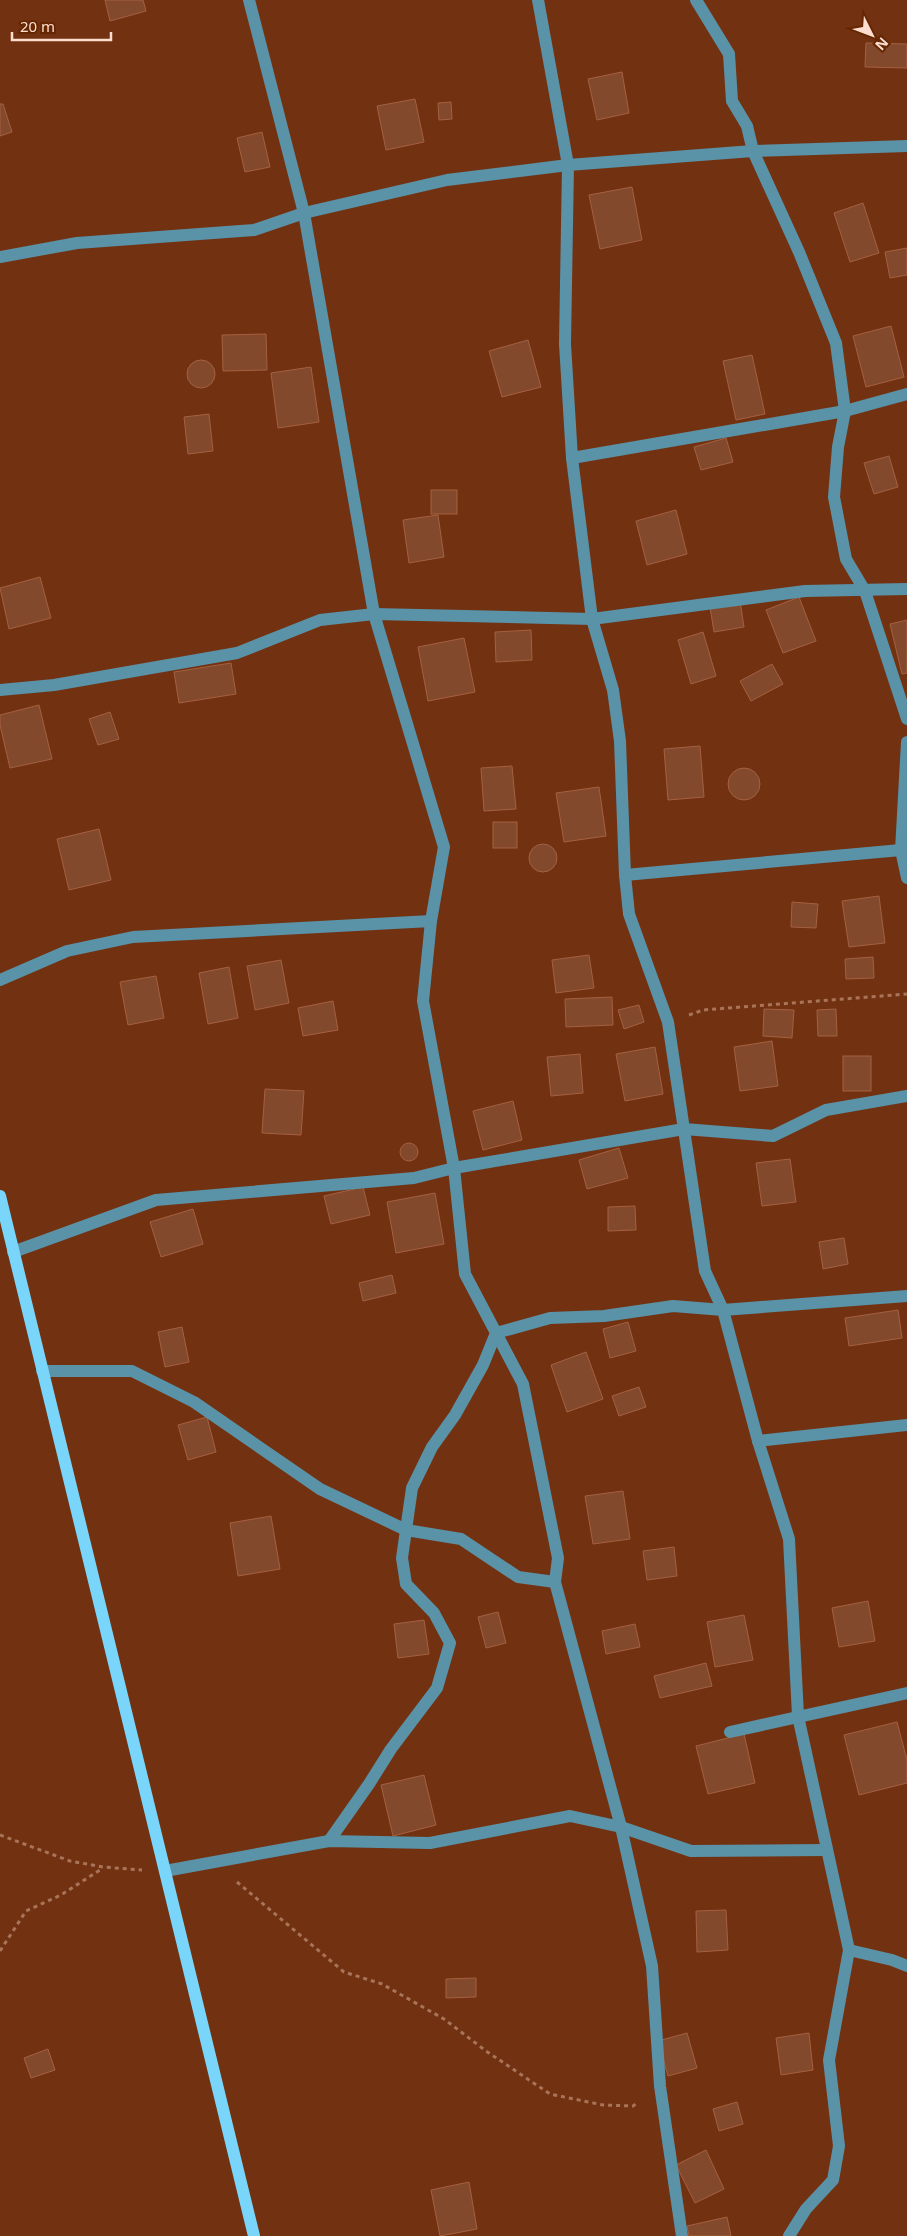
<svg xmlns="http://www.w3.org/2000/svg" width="907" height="2236" font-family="'Noto Sans',sans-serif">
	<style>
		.building { fill: #83492d; stroke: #a56040 }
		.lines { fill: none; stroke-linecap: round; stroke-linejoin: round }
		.path { stroke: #a8745a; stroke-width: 3; stroke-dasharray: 4 4; stroke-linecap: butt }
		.minor { stroke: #5a92a7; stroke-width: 12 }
		.major { stroke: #79d6fa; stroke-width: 12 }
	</style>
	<rect width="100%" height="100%" fill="#723211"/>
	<!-- building -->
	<g class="building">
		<path d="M105 0H143L146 11 110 21Z"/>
		<path d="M866 43 907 44V68L865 67Z"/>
		<path d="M622 72 629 113 597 120 588 79Z"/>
		<path d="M415 99 424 142 386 150 377 106Z"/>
		<path d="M451 102 452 119 439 120 438 103Z"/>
		<path d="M0 104H3L12 132 0 136Z"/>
		<path d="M262 132 270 167 245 172 237 138Z"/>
		<path d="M632 187 642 240 600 249 589 195Z"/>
		<path d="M863 203 879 253 850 262 834 213Z"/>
		<path d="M907 248V275L890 278 885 252Z"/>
		<path d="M891 326 904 377 866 387 853 336Z"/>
		<path d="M266 334 267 370 223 371 222 335Z"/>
		<path d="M528 340 541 387 502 397 489 351Z"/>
		<path d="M752 355 765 414 736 420 723 361Z"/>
		<circle cx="201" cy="374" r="14"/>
		<path d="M311 367 319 422 278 428 271 373Z"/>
		<path d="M209 414 213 451 188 454 184 417Z"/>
		<path d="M726 438 733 462 701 470 694 447Z"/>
		<path d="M889 456 898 487 874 494 864 463Z"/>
		<rect x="431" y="490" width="26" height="24"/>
		<path d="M676 510 687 554 647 565 636 521Z"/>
		<path d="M438 515 444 557 409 563 403 520Z"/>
		<path d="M40 577 51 618 9 629 0 588Z"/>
		<path d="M799 597 816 641 783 653 766 610Z"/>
		<path d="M740 601 744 627 714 632 710 607Z"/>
		<path d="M907 620V673L902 674 890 624Z"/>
		<path d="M531 630 532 660 496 662 495 632Z"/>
		<path d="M703 632 716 676 691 684 678 640Z"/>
		<path d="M464 638 475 692 428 701 418 647Z"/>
		<path d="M231 663 236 694 179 703 174 672Z"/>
		<path d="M772 664 783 684 751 701 740 681Z"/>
		<path d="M39 705 52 759 10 768 0 725V715Z"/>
		<path d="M110 712 119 739 98 745 89 719Z"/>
		<path d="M700 746 704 797 668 800 664 749Z"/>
		<path d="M512 766 516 809 484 811 481 768Z"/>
		<circle cx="744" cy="784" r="16"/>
		<path d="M599 787 606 836 564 842 556 793Z"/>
		<rect x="493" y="822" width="24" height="26"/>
		<path d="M99 829 111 880 69 890 57 839Z"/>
		<circle cx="543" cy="858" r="14"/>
		<path d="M879 896 885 943 849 947 842 901Z"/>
		<path d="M792 902 818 904 816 928 791 927Z"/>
		<path d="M589 955 594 988 556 993 552 960Z"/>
		<path d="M873 957 874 978 846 979 845 959Z"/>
		<path d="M281 960 289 1003 255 1010 247 966Z"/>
		<path d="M229 967 238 1018 208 1024 199 973Z"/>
		<path d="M156 976 164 1018 128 1025 120 982Z"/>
		<path d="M612 997 613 1025 566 1027 565 999Z"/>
		<path d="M333 1001 338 1030 303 1036 298 1008Z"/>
		<path d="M639 1005 644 1022 624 1029 618 1010Z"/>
		<path d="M764 1009 794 1010 792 1038 763 1036Z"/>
		<path d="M836 1009 837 1036H818L817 1010Z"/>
		<path d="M772 1041 778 1086 740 1091 734 1047Z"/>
		<path d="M655 1047 663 1094 625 1101 616 1054Z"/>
		<path d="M580 1054 583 1093 551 1096 547 1057Z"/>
		<rect x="843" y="1056" width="28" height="35"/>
		<path d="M265 1089 304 1091 301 1135 262 1133Z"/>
		<path d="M513 1101 522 1140 483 1150 473 1111Z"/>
		<circle cx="409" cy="1152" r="9"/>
		<path d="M619 1148 628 1178 587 1189 579 1160Z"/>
		<path d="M790 1159 796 1202 762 1206 756 1163Z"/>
		<path d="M363 1187 370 1215 331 1224 324 1196Z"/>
		<path d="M435 1193 444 1244 396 1253 387 1202Z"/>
		<path d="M635 1206 636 1230 608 1231V1207Z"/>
		<path d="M193 1209 203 1244 161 1257 150 1222Z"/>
		<path d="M844 1238 848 1264 823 1269 819 1242Z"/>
		<path d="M392 1275 396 1293 363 1301 359 1283Z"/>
		<path d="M898 1310 902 1338 849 1346 845 1318Z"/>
		<path d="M628 1322 636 1351 610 1358 603 1329Z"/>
		<path d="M182 1327 189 1362 165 1367 158 1332Z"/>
		<path d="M586 1352 603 1399 567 1412 551 1365Z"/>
		<path d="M639 1387 646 1407 619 1416 612 1396Z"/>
		<path d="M207 1417 216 1452 188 1460 178 1425Z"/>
		<path d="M623 1491 630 1539 593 1544 585 1496Z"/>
		<path d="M271 1516 280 1569 238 1576 230 1523Z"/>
		<path d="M674 1547 677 1576 647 1580 643 1551Z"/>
		<path d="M868 1601 875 1641 839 1647 832 1608Z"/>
		<path d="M498 1612 506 1643 486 1648 478 1617Z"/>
		<path d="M744 1615 753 1660 715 1667 707 1622Z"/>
		<path d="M424 1620 429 1654 398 1658 394 1624Z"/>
		<path d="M635 1624 640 1647 606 1654 602 1631Z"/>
		<path d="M706 1663 712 1686 660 1698 654 1676Z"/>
		<path d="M897 1722 907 1760V1783L859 1795 844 1735Z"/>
		<path d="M744 1734 755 1783 708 1794 696 1746Z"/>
		<path d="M424 1775 436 1825 393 1836 381 1785Z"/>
		<path d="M726 1910 728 1950 697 1952 696 1911Z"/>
		<path d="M476 1978V1997L446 1998V1979Z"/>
		<path d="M687 2033 697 2068 668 2076 658 2041Z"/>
		<path d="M809 2033 813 2070 781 2075 776 2038Z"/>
		<path d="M48 2049 55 2070 31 2078 24 2058Z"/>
		<path d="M737 2102 743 2124 719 2131 713 2109Z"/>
		<path d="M706 2150 724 2189 695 2203 676 2165Z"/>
		<path d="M469 2182 477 2229 440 2236 431 2190Z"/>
		<path d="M727 2217 731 2236H689L687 2226Z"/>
	</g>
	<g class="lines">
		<!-- path -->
		<g class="path">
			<path d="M689 1015 703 1010 907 994"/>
			<path d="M0 1835 70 1861 103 1867 142 1870"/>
			<path d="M237 1882 344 1972 382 1984 444 2019 486 2051 550 2094 603 2105 633 2106 638 2102"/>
			<path d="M0 1951 26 1911 61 1895 103 1868"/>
		</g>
		<!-- minor -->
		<g class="minor">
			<path d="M249 0 304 213 374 614 444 847 431 921"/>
			<path d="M538 0 568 165 565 344 572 458 592 619 613 690 620 741 625 875 629 914 668 1022 705 1271 723 1310 758 1441 789 1539 798 1716 849 1950 829 2060 839 2146 833 2180 806 2209 789 2236"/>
			<path d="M696 0 729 54 732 101 747 126 753 151 799 252 836 343 845 411 838 447 834 497 846 559 865 591 907 719"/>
			<path d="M0 257 77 243 254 230 304 213 447 180 568 165 753 151 907 146"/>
			<path d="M572 458 845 411 907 394"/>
			<path d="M0 690 54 685 237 653 320 620 374 614 592 619 805 591 907 589"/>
			<path d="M907 742 901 850 907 878"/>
			<path d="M625 875 901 850"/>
			<path d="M0 980 67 951 133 937 431 921 423 1001 454 1168 465 1274 523 1384 558 1558 555 1582 621 1827 652 1966 660 2086 682 2236"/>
			<path d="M13 1252 156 1200 414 1178 454 1168 684 1129 773 1136 826 1110 907 1096"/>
			<path d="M42 1371H132L194 1402 320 1489 406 1530 461 1539 518 1577 555 1582"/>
			<path d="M758 1441 907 1425"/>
			<path d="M730 1732 907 1693"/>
			<path d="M329 1841 369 1784 391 1749 437 1688 450 1643 434 1613 406 1584 402 1558 412 1488 432 1447 455 1415 483 1365 496 1333 550 1318 604 1316 673 1306 723 1310 907 1296"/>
			<path d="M165 1871 329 1841 430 1843 570 1816 621 1827 691 1851 827 1850"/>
			<path d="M849 1950 892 1960 907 1966"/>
		</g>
		<!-- major -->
		<path class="major" d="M0 1196 254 2236"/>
	</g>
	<!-- north arrow -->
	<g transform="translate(872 35) rotate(132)" stroke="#652702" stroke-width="4" paint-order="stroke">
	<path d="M0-4L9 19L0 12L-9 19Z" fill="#fdddcf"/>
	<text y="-8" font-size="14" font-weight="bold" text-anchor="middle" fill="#fdddcf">N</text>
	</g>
	<!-- scale -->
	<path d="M12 32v8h99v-8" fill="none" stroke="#fdddcf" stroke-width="2.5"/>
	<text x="20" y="32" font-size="15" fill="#fdddcf" stroke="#652702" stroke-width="4" paint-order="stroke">20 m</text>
</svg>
